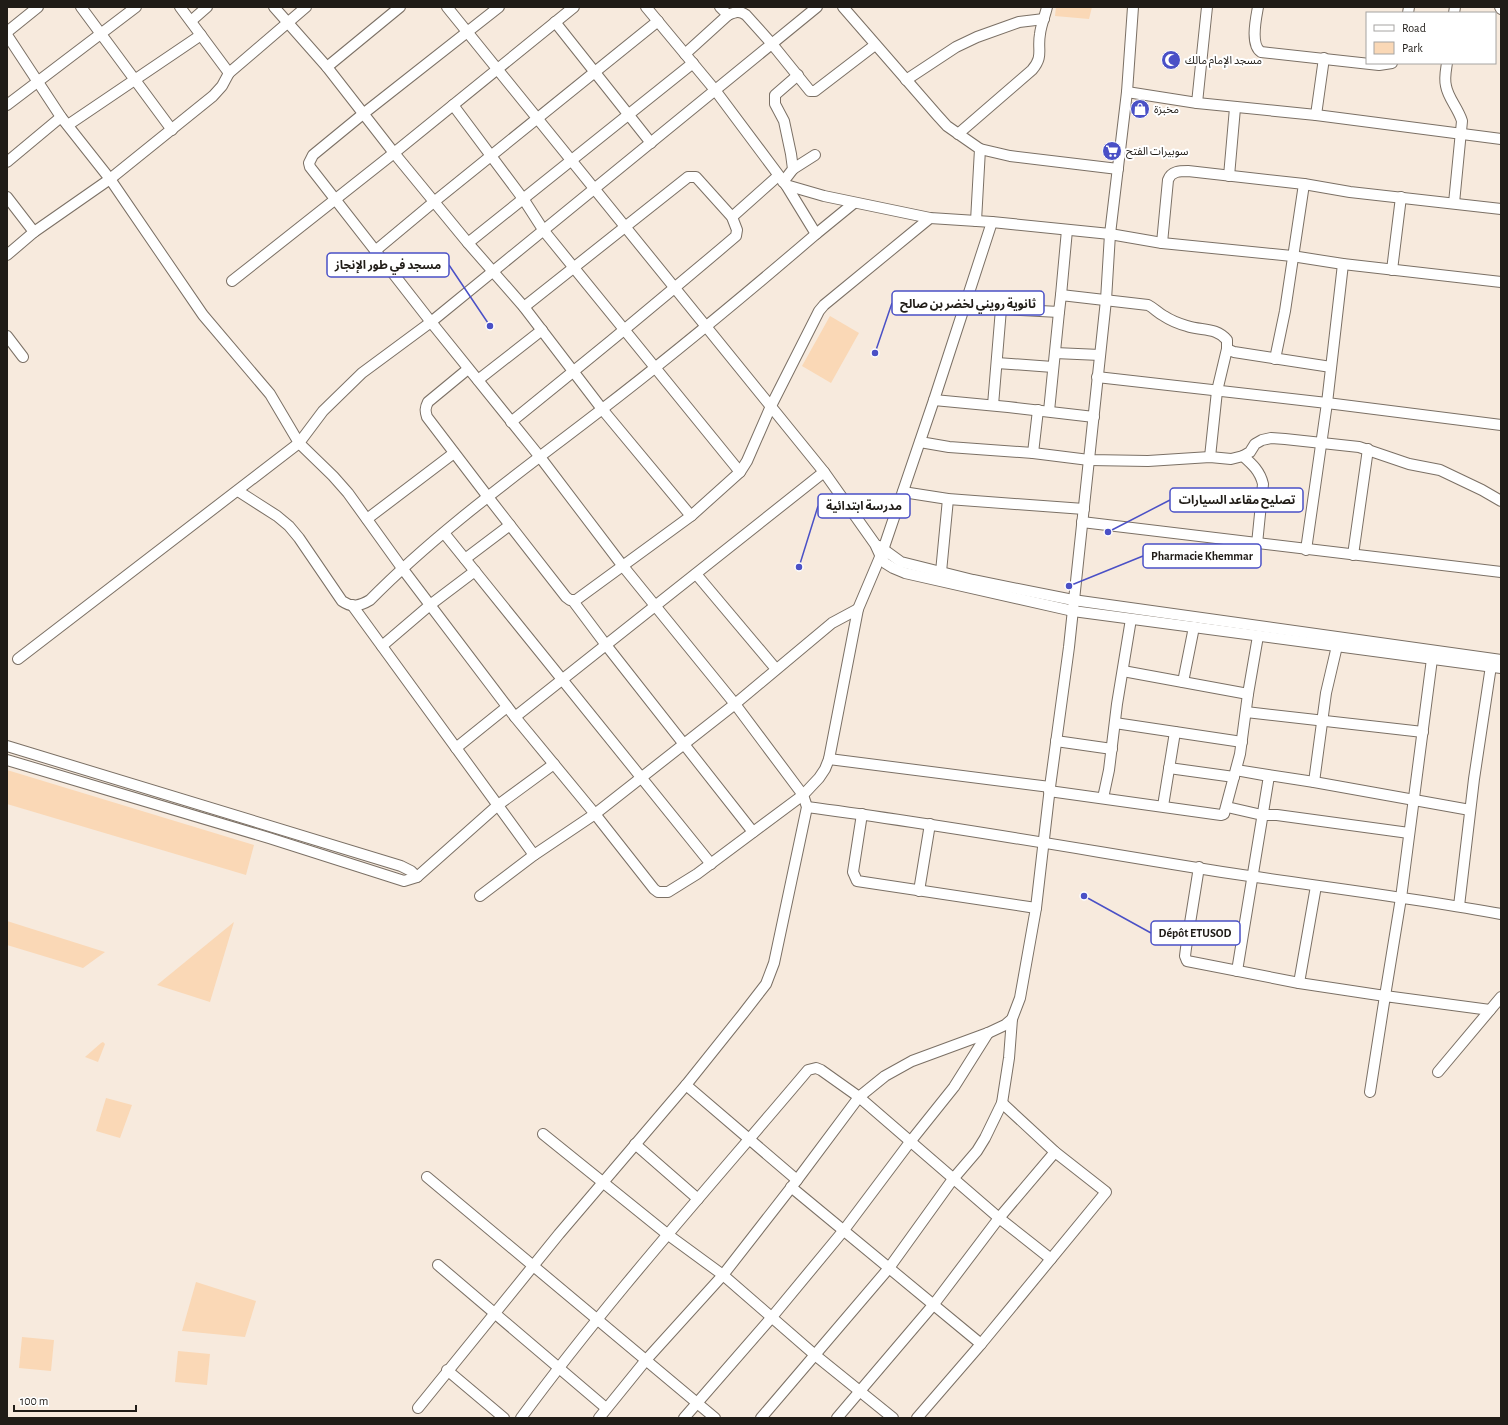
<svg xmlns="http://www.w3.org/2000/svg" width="1508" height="1425" font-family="'Alegreya Sans','Noto Sans Arabic',sans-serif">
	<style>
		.green { fill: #fad8b6 }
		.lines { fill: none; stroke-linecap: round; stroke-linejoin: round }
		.street-casing { stroke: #7b7065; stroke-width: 12 }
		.street { stroke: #fff; stroke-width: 10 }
		.labels { text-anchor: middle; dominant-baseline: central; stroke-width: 4; stroke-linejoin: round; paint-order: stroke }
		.poi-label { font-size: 11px; fill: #201c17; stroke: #fff; text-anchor: start }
		.leader { fill: none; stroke: #4a50c6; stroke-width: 1.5 }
		.callout-dot { fill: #4a50c6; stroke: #fff; stroke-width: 1.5 }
		.callout { fill: #fff; stroke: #4a50c6; stroke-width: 1.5 }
		.callout-label { font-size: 12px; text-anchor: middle; font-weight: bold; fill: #201c17 }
	</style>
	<rect width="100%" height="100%" fill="#f7eadd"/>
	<!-- green -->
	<g class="green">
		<path d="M1056 7H1092L1089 19 1055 16Z"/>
		<path d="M830 316 859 333 831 383 802 366Z"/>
		<path d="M7 770 254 845 246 875 7 804Z"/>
		<path d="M7 921 105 952 83 968 7 945Z"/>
		<path d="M234 922 210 1002 157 985Z"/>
		<path d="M103 1042 105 1044 98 1062 85 1057 101 1043Z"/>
		<path d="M106 1098 132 1105 120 1138 96 1131Z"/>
		<path d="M196 1282 256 1301 245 1337 182 1331Z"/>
		<path d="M22 1337 54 1340 51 1371 19 1368Z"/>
		<path d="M178 1351 210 1354 207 1385 175 1382Z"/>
	</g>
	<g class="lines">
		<defs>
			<g id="street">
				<path d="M81 7 172 130"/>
				<path d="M274 7 327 67 394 153 468 243 524 307 602 409 691 516"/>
				<path d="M447 7 824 472 875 544 881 557 885 563 893 568 905 573 1073 611 1501 668"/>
				<path d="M646 7 715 90 786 185 824 196 930 218 992 222 1110 234 1162 243 1292 256 1343 264 1501 282"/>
				<path d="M843 7 937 115 947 126 980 149 976 221"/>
				<path d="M1258 7C1256 18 1250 45 1261 52L1379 65 1392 63"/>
				<path d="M1500 7 1501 9"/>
				<path d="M1408 13 1409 7"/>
				<path d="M1454 13 1455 7"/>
				<path d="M728 15C735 12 739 10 746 15L772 44 810 91H815L875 45"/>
				<path d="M191 21 207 7"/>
				<path d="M555 22 651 143"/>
				<path d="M7 32 38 7"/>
				<path d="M7 35 61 117"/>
				<path d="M685 54 728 15 720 7"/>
				<path d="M1447 63C1446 70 1444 78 1446 86 1448 98 1458 108 1462 121L1454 203"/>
				<path d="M327 67 400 7"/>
				<path d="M229 73 306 7"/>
				<path d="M906 80 956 47 977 37 1019 22 1044 19"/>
				<path d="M1127 92 1197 103 1316 115 1501 139"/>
				<path d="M1197 103 1207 7"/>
				<path d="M7 105 136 7"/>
				<path d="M453 105 524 200 544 231 740 472"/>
				<path d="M1316 115 1324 58"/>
				<path d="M68 125 201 35"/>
				<path d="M958 134 1032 70C1044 56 1037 50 1040 34 1041 25 1045 16 1047 7"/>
				<path d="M980 149 1010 156 1118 169"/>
				<path d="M7 162 61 117 110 179 203 315 270 394 299 443 333 476 348 493 402 568 515 717 595 814 654 889 658 892H668L697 874 803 795 819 778 825 769 829 759 858 609 883 550 934 400 992 222"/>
				<path d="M793 169 815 155"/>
				<path d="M1229 176 1235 108"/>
				<path d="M783 182 793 169 791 154 784 121 775 104V95L798 75"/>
				<path d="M7 197 34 232"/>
				<path d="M732 217 778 176"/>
				<path d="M816 234 854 203"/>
				<path d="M468 243 693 63"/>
				<path d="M1162 243 1168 180C1171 171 1180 171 1188 171L1304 184 1350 192 1501 209"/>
				<path d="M375 251 435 201 658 21"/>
				<path d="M7 255 34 232 110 179 213 96 222 86 229 73 180 7"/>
				<path d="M1392 270 1401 197"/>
				<path d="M232 281 394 153 574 7"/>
				<path d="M1061 295 1067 230"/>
				<path d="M965 307 1059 312 1061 295 1148 305C1154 308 1158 313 1164 316 1170 320 1180 324 1187 326 1202 331 1216 327 1227 340V349"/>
				<path d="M7 336 23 357"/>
				<path d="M1055 353 1100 355"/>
				<path d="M1275 359 1285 311 1304 184"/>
				<path d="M997 363 1053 367"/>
				<path d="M468 369 428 402C425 408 425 411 427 417L488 497 566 597 570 600H576L691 516 740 472 747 461 771 406 819 311 824 305 930 218"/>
				<path d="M1097 377 1327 403 1501 425"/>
				<path d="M478 380 542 330"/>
				<path d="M934 400 1008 407 1094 417"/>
				<path d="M993 405 1001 309"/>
				<path d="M1049 411 1059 312"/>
				<path d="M511 422C587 361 662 299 736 236L737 230 732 217 696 177H688L524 307"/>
				<path d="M920 442 949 447 1033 453 1089 460 1148 461 1210 457 1231 459 1243 456 1250 452 1255 444 1262 440 1271 438 1285 439 1359 447 1409 464 1440 470 1482 490 1501 501"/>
				<path d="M1033 453 1038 410"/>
				<path d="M1243 456C1252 464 1260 471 1263 484L1257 544"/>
				<path d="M1210 457 1217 391 1227 349 1234 352 1331 367"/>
				<path d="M238 491 277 516 289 526 299 538 342 601C352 608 360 606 370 600 440 529 522 471 601 410 674 354 746 294 816 234L786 185"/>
				<path d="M903 492 948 499 1084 509"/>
				<path d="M367 519 454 453"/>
				<path d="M1082 522 1501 572"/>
				<path d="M444 533 711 864"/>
				<path d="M879 546 901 562 973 580 1073 600 1501 660"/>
				<path d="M1306 550 1327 403 1343 264"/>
				<path d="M1353 555 1368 449"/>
				<path d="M465 559 510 525"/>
				<path d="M941 572 948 499"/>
				<path d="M696 574 776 669"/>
				<path d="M573 601 606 645 753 832"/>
				<path d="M352 605 534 855"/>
				<path d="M382 646 430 605 475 571"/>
				<path d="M18 659 299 443 323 411 362 373 431 322 817 7"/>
				<path d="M1123 671 1248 694"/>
				<path d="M1183 682 1194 627"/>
				<path d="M1246 712 1423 732"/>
				<path d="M515 717 824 472"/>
				<path d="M1115 723 1242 742"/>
				<path d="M1056 741 1112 749"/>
				<path d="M7 746 401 866 411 871 417 877"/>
				<path d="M456 748 507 707"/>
				<path d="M829 759 1050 787"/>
				<path d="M7 760 269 838 404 881 417 877 498 805 554 764"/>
				<path d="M1169 768 1234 777"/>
				<path d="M1314 782 1326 693 1337 646"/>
				<path d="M1049 791 1221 815 1224 814 1240 754 1248 694 1258 636"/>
				<path d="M1103 798 1109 770 1117 704 1131 619"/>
				<path d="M1163 806 1175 732"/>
				<path d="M807 807C946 825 1084 850 1222 872 1315 886 1409 897 1501 914"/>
				<path d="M1227 807 1262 815H1277L1409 833"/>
				<path d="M862 814 853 872 857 881 1036 908"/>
				<path d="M1199 867 1186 948 1185 956 1187 961 1299 983 1385 996 1401 898 1432 659"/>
				<path d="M919 891 930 824"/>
				<path d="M480 896 534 855 595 814 735 704 832 623 858 609"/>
				<path d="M1459 906 1474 779 1491 666"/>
				<path d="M1237 971 1269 776 1236 770 1314 782 1470 810"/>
				<path d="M1299 983 1316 886"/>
				<path d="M1438 1072 1501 997"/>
				<path d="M686 1085 797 1180"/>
				<path d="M1370 1092 1385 996 1490 1010"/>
				<path d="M543 1134 667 1234 723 1275 815 1355 893 1418"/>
				<path d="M635 1144 698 1199"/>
				<path d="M427 1177 715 1418"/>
				<path d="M791 1187 981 1344"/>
				<path d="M438 1265 606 1408"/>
				<path d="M447 1370 504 1418"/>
				<path d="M418 1408 559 1234 686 1085 742 1015 766 984 774 963 807 807 803 795 735 704 622 565 540 457 431 322 310 167 309 163 313 155 363 114 499 7"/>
				<path d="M521 1418C610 1297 711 1185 808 1070L816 1068 821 1070 859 1097 999 1218 1051 1259"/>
				<path d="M599 1418 646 1360 723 1275 797 1180 859 1097 885 1076 912 1061 988 1033 1005 1025 1012 1019 1020 998 1036 908 1050 787 1069 647 1106 300 1110 234 1127 92 1133 7"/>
				<path d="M684 1418 772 1317 844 1230 910 1142 954 1087 988 1033"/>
				<path d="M761 1418 889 1268 953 1179 977 1151 985 1138 1002 1103 1009 1058 1012 1019"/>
				<path d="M837 1418 934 1304 999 1218 1055 1152"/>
				<path d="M917 1418 981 1344 1106 1192 1055 1152 1002 1103"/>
			</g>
		</defs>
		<!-- street casing -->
		<use href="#street" class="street-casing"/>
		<!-- street -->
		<use href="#street" class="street"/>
	</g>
	<!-- icons -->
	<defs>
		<symbol id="mosque-disc" viewBox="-11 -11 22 22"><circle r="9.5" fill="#4a50c6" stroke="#fff"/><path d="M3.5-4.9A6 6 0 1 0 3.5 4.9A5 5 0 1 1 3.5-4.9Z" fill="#fff"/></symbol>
		<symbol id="shop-disc" viewBox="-11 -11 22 22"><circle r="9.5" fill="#4a50c6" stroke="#fff"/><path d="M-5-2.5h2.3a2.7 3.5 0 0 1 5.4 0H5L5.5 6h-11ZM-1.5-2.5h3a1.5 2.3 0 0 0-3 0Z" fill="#fff"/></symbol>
		<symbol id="supermarket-disc" viewBox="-11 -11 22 22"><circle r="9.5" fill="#4a50c6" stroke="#fff"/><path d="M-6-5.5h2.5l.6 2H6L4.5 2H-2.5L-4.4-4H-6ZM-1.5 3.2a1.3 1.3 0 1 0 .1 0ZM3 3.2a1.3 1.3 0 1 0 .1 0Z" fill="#fff"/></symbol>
	</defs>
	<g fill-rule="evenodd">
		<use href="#mosque-disc" x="1160" y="49" width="22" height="22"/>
		<use href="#shop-disc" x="1129" y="98" width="22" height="22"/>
		<use href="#supermarket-disc" x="1101" y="140" width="22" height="22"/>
	</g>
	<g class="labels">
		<!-- poi labels -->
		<g class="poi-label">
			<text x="1185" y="60">مسجد الإمام مالك</text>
			<text x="1154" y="109">مخبزة</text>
			<text x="1126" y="151">سوبيرات الفتح</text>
		</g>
	</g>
	<!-- callouts -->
	<path class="leader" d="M490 326L449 265M875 353L892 303M1108 532L1170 500M799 567L818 506M1069 586L1143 556M1084 896L1151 933"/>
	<g class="callout-dot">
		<circle cx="490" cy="326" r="4"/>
		<circle cx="875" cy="353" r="4"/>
		<circle cx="1108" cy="532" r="4"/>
		<circle cx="799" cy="567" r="4"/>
		<circle cx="1069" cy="586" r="4"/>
		<circle cx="1084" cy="896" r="4"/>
	</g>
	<g class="callout">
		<rect x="327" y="253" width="122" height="24" rx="4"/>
		<rect x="892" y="291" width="152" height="24" rx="4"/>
		<rect x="1170" y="488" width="133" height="24" rx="4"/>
		<rect x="818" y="494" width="92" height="24" rx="4"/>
		<rect x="1143" y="544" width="118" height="24" rx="4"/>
		<rect x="1151" y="921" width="89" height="24" rx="4"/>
	</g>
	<g class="callout-label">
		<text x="388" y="269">مسجد في طور الإنجاز</text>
		<text x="968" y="308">ثانوية رويني لخضر بن صالح</text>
		<text x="1237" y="504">تصليح مقاعد السيارات</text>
		<text x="864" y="510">مدرسة ابتدائية</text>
		<text x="1202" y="560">Pharmacie Khemmar</text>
		<text x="1195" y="937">Dépôt ETUSOD</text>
	</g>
	<!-- border -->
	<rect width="1508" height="1425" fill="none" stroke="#201c17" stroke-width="16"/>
	<!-- legend -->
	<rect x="1366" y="12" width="130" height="52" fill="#ffffff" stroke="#a6a4a2"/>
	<rect x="1374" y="25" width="20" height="6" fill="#ffffff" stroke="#a6a4a2"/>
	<text x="1402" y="32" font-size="12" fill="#201c17">Road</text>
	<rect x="1374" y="42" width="20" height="12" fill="#fad8b6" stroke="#a6a4a2"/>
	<text x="1402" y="52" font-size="12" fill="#201c17">Park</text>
	<!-- scale -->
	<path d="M14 1405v6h122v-6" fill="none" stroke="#201c17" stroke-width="2"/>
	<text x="20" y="1405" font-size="12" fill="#201c17" stroke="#ffffff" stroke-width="3" paint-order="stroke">100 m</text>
</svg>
